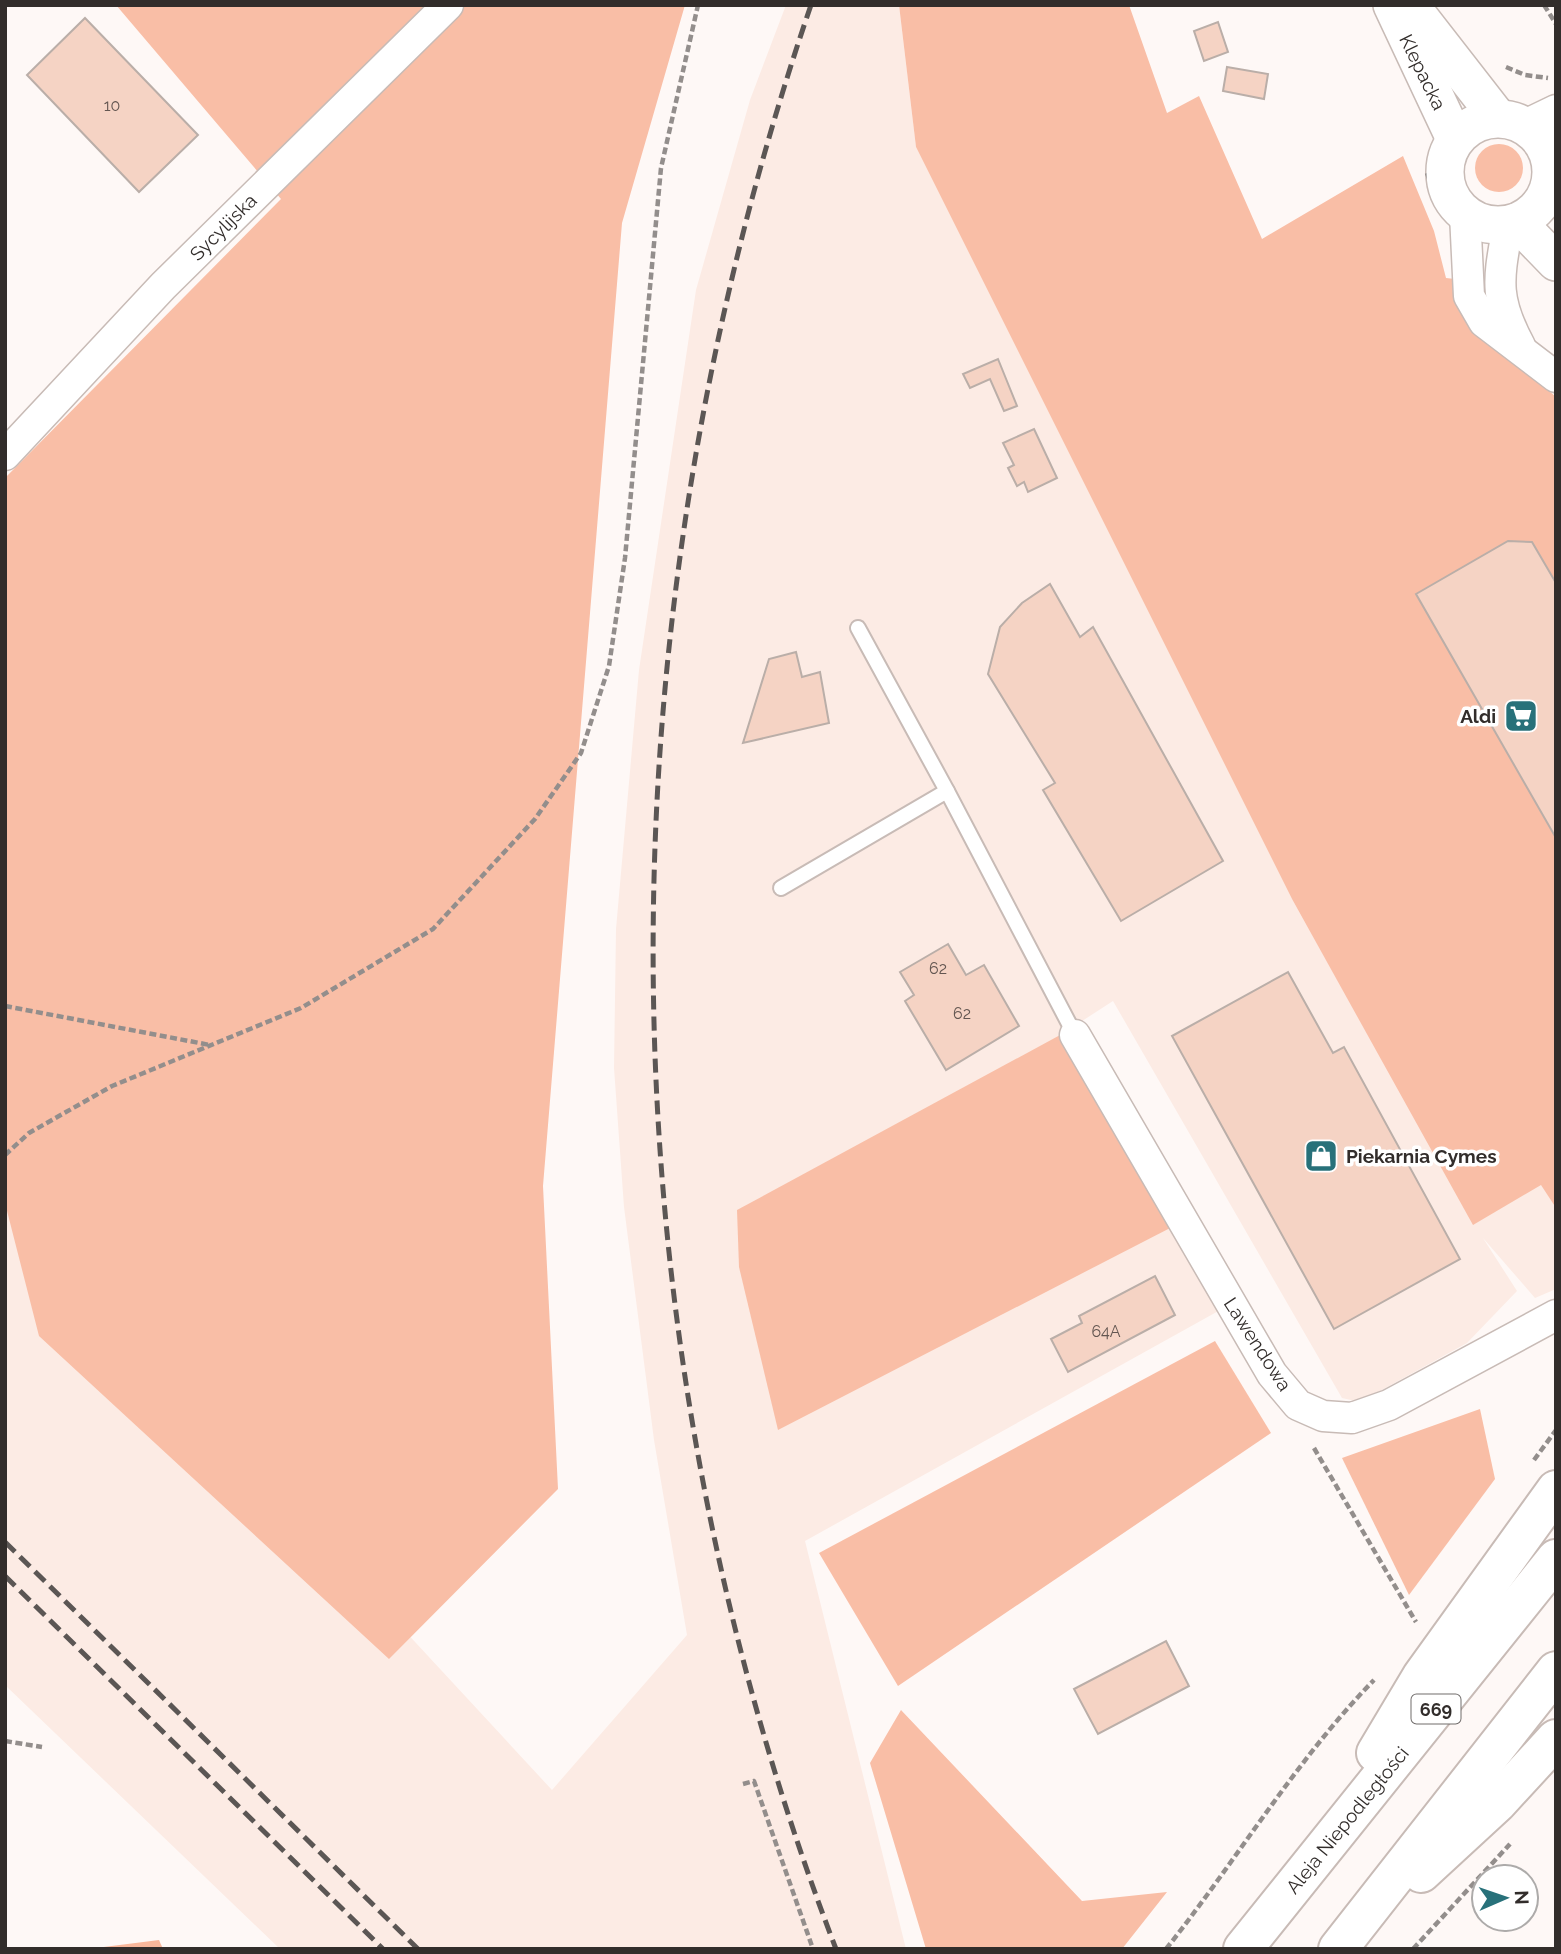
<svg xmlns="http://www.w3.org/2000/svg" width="1561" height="1954" font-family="Raleway,sans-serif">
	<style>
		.built { fill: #fcebe4 }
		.green { fill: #f9bea6 }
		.forest { fill: #f9b79b }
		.building { fill: #f5d3c4; stroke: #baaea8; stroke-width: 2 }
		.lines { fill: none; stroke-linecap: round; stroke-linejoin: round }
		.service-casing { stroke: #c8bbb6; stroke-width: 18 }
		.minor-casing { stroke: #c8bbb6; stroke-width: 33 }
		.tertiary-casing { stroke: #c8bbb6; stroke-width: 40 }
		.primary-casing { stroke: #c8bbb6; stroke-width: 42 }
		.path { stroke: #938e8c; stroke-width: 4.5; stroke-dasharray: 7 3.5; stroke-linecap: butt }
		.service { stroke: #fff; stroke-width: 14 }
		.minor { stroke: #fff; stroke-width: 30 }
		.tertiary { stroke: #fff; stroke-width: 37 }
		.primary { stroke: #fff; stroke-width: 38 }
		.rail { stroke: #5b5654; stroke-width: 5; stroke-dasharray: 14 7; stroke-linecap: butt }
		.labels { text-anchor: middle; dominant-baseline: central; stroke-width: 7; stroke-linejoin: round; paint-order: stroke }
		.number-label { font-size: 16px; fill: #635651 }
		.shield { fill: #fff; stroke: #706c6b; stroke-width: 2 }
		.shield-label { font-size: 18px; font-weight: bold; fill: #322d2b }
		.street-label { font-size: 19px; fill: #322d2b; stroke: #fff }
		.poi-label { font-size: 19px; font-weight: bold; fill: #322d2b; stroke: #fff; text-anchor: end }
	</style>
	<rect width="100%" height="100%" fill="#fef8f6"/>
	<!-- built -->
	<path class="built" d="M786 5H899L916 147 1292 899 1474 1224 1541 1184 1556 1208V1289L1535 1298 1483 1238 1517 1291 1467 1343 1360 1402 1342 1398 1113 1001 1062 1034 1222 1309 805 1541 906 1949H280L5 1685V1199L552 1790 687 1635 654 1440 624 1207 614 1068 616 929 639 670 696 290 750 100Z"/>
	<!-- green -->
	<g class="green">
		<path d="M116 5H685L622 223 543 1186 558 1489 389 1659 39 1336 5 1203V478L281 199Z"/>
		<path d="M899 5H1129L1167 113 1199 96 1262 239 1403 156 1434 231 1446 278 1455 279 1475 327 1556 397V1208L1541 1185 1473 1225 1292 899 916 147Z"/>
		<circle cx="1499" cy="168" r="24"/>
		<path d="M1062 1034 1174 1226 778 1430 739 1267 737 1210Z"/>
		<path d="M1215 1341 1271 1433 898 1686 819 1553Z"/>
		<path d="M1480 1409 1495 1479 1409 1595 1342 1458Z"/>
		<path d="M901 1710 1082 1901 1167 1892 1122 1949H926L870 1763Z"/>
	</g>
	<!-- forest -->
	<path class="forest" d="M159 1940 163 1949H88Z"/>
	<!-- building -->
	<g class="building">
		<path d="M85 18 198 135 139 192 27 75Z"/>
		<path d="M1218 22 1228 52 1204 61 1194 31Z"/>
		<path d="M1227 67 1268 74 1264 99 1223 91Z"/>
		<path d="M998 359 1017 406 1004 411 990 379 970 388 963 374Z"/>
		<path d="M1034 429 1057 478 1028 492 1024 482 1017 486 1008 468 1014 465 1003 443Z"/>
		<path d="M1508 541 1532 542 1556 583V838L1416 594Z"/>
		<path d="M1050 584 1080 637 1093 627 1223 861 1121 921 1043 790 1055 783 988 674 1000 627 1022 603Z"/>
		<path d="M796 652 802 677 820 672 829 723 743 743 769 659Z"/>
		<path d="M948 944 966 975 984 965 1019 1026 946 1070 905 1001 914 995 900 972Z"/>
		<path d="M1288 972 1333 1053 1344 1047 1460 1259 1334 1329 1172 1036Z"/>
		<path d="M1155 1276 1175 1315 1068 1372 1051 1339 1082 1323 1079 1316Z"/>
		<path d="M1166 1641 1189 1686 1098 1734 1074 1689Z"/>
	</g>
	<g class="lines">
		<defs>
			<g id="service">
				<path d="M858 628 947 791 1075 1035"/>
				<path d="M781 888 947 791"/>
			</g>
			<g id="minor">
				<path d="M1525 125 1556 110"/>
				<path d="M1552 174 1556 168"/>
				<path d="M1465 214 1469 296 1484 322 1556 377"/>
				<path d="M1508 225C1499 278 1493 296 1520 346"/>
				<path d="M5 455 163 286 448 5"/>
				<path d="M1075 1035 1272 1374 1298 1405 1323 1416 1352 1418 1389 1405 1556 1315"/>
			</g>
			<g id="tertiary">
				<path d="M1392 5 1455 139"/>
				<path d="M1410 5 1498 118"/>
				<circle cx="1498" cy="172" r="53"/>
				<path d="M1517 222 1556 262"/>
			</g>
			<g id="primary">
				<path d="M1376 1753 1422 1676 1556 1490"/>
				<path d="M1421 1873 1497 1803 1556 1739"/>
				<path d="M1243 1949 1556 1559"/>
				<path d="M1338 1949 1556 1671"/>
			</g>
		</defs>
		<!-- service casing -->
		<use href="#service" class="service-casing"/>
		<!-- minor casing -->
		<use href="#minor" class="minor-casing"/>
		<!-- tertiary casing -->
		<use href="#tertiary" class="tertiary-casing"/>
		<!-- primary casing -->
		<use href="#primary" class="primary-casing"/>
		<!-- path -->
		<g class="path">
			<path d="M1544 5 1556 24"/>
			<path d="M1506 67 1525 75 1548 78"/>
			<path d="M1427 173 1436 200"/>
			<path d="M5 1006 210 1045"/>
			<path d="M5 1155 29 1133 112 1086 301 1008 433 929 535 819 581 753 609 666 625 558 661 168 698 5"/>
			<path d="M1314 1448 1416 1622"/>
			<path d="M1534 1460 1556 1430"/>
			<path d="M5 1741 42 1747"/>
			<path d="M743 1784 754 1781 813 1949"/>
			<path d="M1166 1949C1237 1860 1295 1761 1374 1680"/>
			<path d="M1413 1949 1510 1844"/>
		</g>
		<!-- service -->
		<use href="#service" class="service"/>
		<!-- minor -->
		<use href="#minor" class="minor"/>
		<!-- tertiary -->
		<use href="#tertiary" class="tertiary"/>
		<!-- primary -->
		<use href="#primary" class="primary"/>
		<!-- rail -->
		<g class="rail">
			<path d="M811 5C596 632 597 1328 836 1949"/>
			<path d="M5 1542 418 1949"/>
			<path d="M5 1576 383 1949"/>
		</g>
	</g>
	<!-- icons -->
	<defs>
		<symbol id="supermarket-square" viewBox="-11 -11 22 22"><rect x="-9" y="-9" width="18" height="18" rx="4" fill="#28717a" stroke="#fff"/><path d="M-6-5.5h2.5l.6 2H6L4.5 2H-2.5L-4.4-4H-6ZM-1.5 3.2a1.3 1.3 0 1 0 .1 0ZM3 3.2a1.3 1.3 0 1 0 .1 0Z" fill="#fff"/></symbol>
		<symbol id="shop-square" viewBox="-11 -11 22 22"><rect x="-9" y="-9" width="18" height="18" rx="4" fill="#28717a" stroke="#fff"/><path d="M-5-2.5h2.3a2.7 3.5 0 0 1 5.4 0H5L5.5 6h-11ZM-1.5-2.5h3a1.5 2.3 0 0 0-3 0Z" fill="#fff"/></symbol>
	</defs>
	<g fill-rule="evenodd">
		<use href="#supermarket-square" x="1502" y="697" width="38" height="38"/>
		<use href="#shop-square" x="1302" y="1137" width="38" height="38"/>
	</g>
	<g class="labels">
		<!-- number labels -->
		<g class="number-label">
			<text x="112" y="105">10</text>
			<text x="938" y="968">62</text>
			<text x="962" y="1013">62</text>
			<text x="1106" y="1331">64A</text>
		</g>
		<!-- shield labels -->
		<rect class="shield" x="1411.5" y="1694.5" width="49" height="29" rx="5"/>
		<g class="shield-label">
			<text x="1436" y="1709">669</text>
		</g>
		<!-- street labels -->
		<g class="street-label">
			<text transform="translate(1423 72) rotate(64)">Klepacka</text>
			<text transform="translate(223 227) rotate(-45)">Sycylijska</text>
			<text transform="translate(1258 1344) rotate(57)">Lawendowa</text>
			<text transform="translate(1347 1820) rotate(-51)">Aleja Niepodległości</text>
		</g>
		<!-- poi labels -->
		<g class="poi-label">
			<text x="1496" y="716">Aldi</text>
			<text x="1346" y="1156" text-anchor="start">Piekarnia Cymes</text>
		</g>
	</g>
	<!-- border -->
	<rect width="1561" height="1954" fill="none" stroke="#322d2b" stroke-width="14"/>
	<!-- north arrow -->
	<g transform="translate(1505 1898) rotate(88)"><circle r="33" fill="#ffffff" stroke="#adabaa" stroke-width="2"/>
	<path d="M0-5L12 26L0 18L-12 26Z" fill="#28717a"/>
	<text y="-10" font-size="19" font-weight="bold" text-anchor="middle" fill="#322d2b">N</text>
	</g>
</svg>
